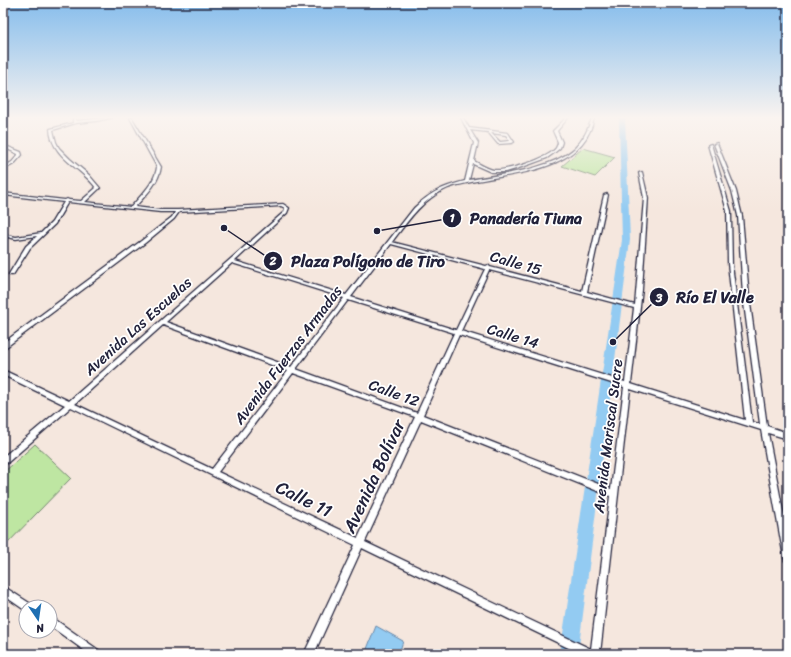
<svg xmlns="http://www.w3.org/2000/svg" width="791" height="657" font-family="Sriracha,sans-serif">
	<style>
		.green { fill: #bee6a2; stroke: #70846e }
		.water { fill: #93cbf2; stroke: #6687a9 }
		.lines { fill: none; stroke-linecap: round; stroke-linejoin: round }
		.river { fill: #93cbf2; fill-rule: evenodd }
		.minor-casing { stroke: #22223b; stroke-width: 2.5 }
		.minor { fill: #fff; fill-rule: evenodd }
		.labels { text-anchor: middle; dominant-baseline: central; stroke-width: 3.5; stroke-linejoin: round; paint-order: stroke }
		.street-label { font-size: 15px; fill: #22223b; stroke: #fff }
		.near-street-label { font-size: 18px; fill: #22223b; stroke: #fff }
		.leader { fill: none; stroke: #22223b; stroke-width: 1.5 }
		.callout-dot { fill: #22223b; stroke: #fff; stroke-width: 1.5 }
		.mark-label { font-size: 12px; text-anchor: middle; font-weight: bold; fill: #fff }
		.callout-label { font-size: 16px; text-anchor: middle; font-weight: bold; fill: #22223b; stroke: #fff; stroke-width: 3.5; stroke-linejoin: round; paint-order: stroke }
	</style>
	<rect width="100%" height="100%" fill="#f5e7de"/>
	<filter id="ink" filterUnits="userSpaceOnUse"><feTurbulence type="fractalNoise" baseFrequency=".025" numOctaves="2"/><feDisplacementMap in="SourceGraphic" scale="8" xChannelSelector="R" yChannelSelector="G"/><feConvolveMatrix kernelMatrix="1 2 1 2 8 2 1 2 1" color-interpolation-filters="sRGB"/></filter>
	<g filter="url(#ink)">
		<!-- green -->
		<g class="green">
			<path d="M583 148 615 157 595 177 562 166Z"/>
			<path d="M35 444 71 478 3 548V473Z"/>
		</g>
		<!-- water -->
		<path class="water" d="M376 626 403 641 399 654H365Z"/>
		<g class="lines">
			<!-- river -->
			<path class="river" d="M619 118H625L630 240 578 654H560L622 240Z"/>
			<defs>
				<g id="minor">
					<path d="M73 118H75L76 121 106 118H111L96 121 76 123 53 130 56 142 59 148 70 159 89 175 100 188 85 202 131 207C141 195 155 183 157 167L130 118H132L161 167C159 183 145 196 135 207L160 210H178L283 204 289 208 287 213 235 261 346 295 414 208C431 192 442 187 465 181L474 143 461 118H463L469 128 508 133 514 142 512 143 498 144 488 132 470 130 478 143 474 161C480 164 487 169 494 170 507 171 548 159 556 148 557 146 558 144 558 142L553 131 566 118H568L557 131 562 142 560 148 554 153 547 158 528 165 506 172H491L473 164 469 180C501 174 551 170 575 148 584 139 588 129 592 118H594C583 173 511 173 467 183 459 185 451 186 444 190 420 202 408 221 392 242L486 266 488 265 490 267 582 291 604 195 607 194 608 195 587 292 635 305 644 198 639 173 642 172 648 198 642 290 631 384 745 420 728 264 727 211 708 145 711 144 731 211 732 264 752 422 760 424 743 296 738 216 732 191 714 144 717 143 736 191 742 216 749 296 767 426 788 433V439L768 433 788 537V562L785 561 784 558 761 430 630 389 600 654H581L362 548 314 654H304L355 545 71 407 6 464 3 465V457L65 405 3 375V370L69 401 284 212 285 208 281 206 179 212 174 219 145 243 5 348H3V343L141 241 172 217 175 212H160L68 202 55 224 30 248 13 275H9V274L26 246 37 236 16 239 3 236V234L16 237 41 233 52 222 64 202 3 195V193L65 200 67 199 69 200 81 201 96 188C82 168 51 157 50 129L73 123ZM491 133 506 135 510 141 500 142ZM391 244 485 269 456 330 351 297ZM232 263 344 298 291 367 166 322ZM489 270 634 308 625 382 461 331ZM348 300 454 333 417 413 296 369ZM163 325 288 371 212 469 75 404ZM459 335 624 387 611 489 423 415ZM293 373 415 417 358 538 218 472ZM421 420 610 496 591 649 365 542Z"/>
					<path d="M3 145 21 152 22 155 14 164 3 170V167L12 162 18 155V154L3 147Z"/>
					<path d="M3 586 31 604 32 607H26V611L3 595Z"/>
					<path d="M50 617 53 618 100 651 102 654H89L50 626Z"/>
				</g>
			</defs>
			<!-- minor casing -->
			<use href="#minor" class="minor-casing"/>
			<!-- minor -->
			<use href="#minor" class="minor"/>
		</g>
	</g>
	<!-- sky -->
	<linearGradient id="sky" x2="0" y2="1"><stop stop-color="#86bdec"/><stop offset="0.56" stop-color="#faf4f0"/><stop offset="1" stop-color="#faf4f0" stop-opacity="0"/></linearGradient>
	<rect width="791" height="210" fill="url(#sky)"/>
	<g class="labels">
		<!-- street labels -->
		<g class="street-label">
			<text transform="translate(516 263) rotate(16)">Calle 15</text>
			<text transform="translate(138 326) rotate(-42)">Avenida Las Escuelas</text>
			<text transform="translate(513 336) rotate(17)">Calle 14</text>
			<text transform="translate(288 355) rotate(-53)">Avenida Fuerzas Armadas</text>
			<text transform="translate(394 393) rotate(20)">Calle 12</text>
			<text transform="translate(608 436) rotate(-83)">Avenida Mariscal Sucre</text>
		</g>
		<!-- near-street labels -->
		<g class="near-street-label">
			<text transform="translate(374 476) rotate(-65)">Avenida Bolívar</text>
			<text transform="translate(304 499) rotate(26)">Calle 11</text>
		</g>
	</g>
	<!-- callouts -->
	<path class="leader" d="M377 231L452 218M224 228L273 261M613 342L659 297"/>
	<g class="callout-dot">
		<circle cx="377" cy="231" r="4"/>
		<circle cx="224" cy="228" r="4"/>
		<circle cx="613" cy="342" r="4"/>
		<circle cx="452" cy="218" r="10"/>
		<circle cx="273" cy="261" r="10"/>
		<circle cx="659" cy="297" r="10"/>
	</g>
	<g class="mark-label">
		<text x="452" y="222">1</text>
		<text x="273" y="265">2</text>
		<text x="659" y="302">3</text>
	</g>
	<g class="callout-label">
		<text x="526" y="224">Panadería Tiuna</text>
		<text x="368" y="267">Plaza Polígono de Tiro</text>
		<text x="715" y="303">Río El Valle</text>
	</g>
	<!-- margin -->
	<rect width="791" height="657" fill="none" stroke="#fff" stroke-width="16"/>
	<rect x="8" y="8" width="775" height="641" fill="none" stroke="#22223b" stroke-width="1.5" filter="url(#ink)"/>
	<!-- north arrow -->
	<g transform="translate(38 619) rotate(167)"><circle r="19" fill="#ffffff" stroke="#a7a7b1"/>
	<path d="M0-3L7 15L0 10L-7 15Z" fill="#1f6fb2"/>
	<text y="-6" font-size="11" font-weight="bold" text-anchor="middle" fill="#22223b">N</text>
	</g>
</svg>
